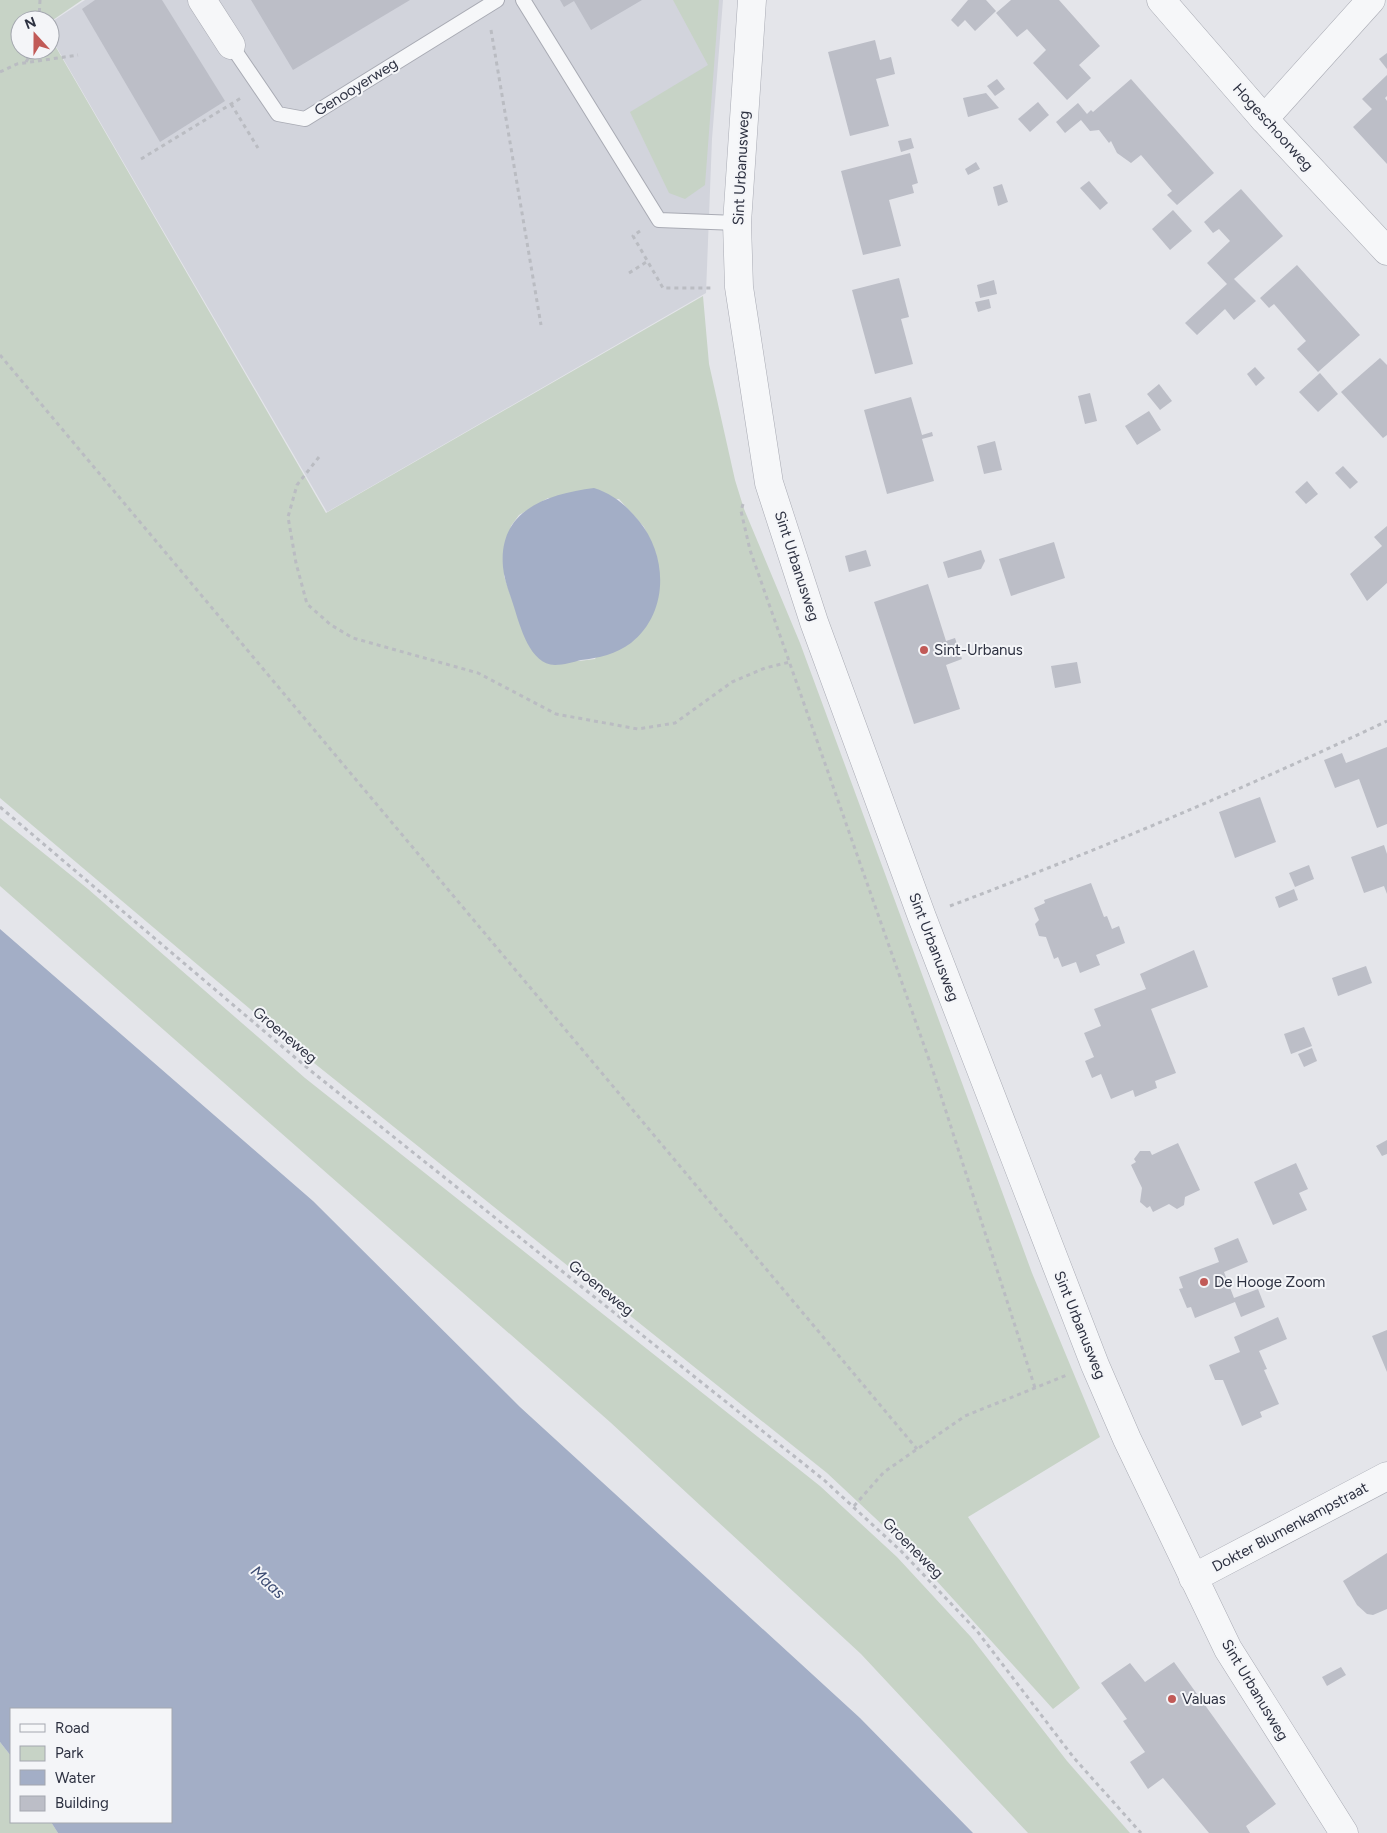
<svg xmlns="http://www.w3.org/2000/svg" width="1387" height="1833" font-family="Figtree,sans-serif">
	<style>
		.built { fill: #d2d4dc }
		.green { fill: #c7d3c6; fill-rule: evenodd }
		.water { fill: #a3aec6 }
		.building { fill: #bcbec7 }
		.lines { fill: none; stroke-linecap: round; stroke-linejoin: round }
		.service-casing { stroke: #a9abb4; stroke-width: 16 }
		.minor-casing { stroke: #a9abb4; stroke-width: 29 }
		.tertiary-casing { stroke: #a9abb4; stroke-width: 29 }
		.path { stroke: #babcc2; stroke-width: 3; stroke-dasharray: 4 4; stroke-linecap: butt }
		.service { stroke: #f6f7f9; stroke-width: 14 }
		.minor { stroke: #f6f7f9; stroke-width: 28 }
		.tertiary { stroke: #f6f7f9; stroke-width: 28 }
		.poi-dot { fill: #c15a57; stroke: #f4f5f8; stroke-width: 2 }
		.labels { text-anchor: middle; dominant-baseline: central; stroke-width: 4; stroke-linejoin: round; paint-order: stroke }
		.street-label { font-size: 15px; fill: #2d3141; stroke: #f4f5f8 }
		.poi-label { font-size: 15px; fill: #2d3141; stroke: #f4f5f8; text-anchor: start }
		.water-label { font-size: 16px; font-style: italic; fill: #3b4a71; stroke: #f4f5f8 }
	</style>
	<rect width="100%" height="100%" fill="#e4e5ea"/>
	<!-- built -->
	<path class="built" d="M85 0H723L712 139 706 293 327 512 50 36V23Z"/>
	<!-- green -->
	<g class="green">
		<path d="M0 0H82L50 22V20H20V50H50V37L326 513 703 296 709 364 735 480 744 509 800 643 1032 1273 1100 1437 968 1517 1080 1688 1053 1709 905 1546 827 1473 314 1063 0 798ZM548 498 619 499 644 527 656 554 595 659 579 661 538 657 525 636 504 576 511 526 519 515Z"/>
		<path d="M673 0H719L705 185 685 199 669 193 630 112 708 65Z"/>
		<path d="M0 818 88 889 305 1078 820 1486 897 1557 971 1637 1067 1761 1130 1833H1028L861 1654 610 1422 0 886Z"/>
		<path d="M0 1742 11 1756V1822H51L58 1833H0Z"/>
	</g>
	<!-- water -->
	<g class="water">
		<path d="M594 488C613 494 626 505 639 521 668 556 669 613 631 643 616 654 599 658 581 660 573 662 564 665 555 665 530 665 520 626 514 607 510 594 504 580 503 567 498 510 547 494 594 488Z"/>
		<path d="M0 929 313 1201 520 1407 860 1718 973 1833H58L51 1822H171V1709H11V1756L0 1742Z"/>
	</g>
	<!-- building -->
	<g class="building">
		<path d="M95 0H162L225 101 160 142 82 9Z"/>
		<path d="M251 0H410L293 70Z"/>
		<path d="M560 0H642L591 30 574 1 564 7Z"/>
		<path d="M968 0H986L996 11 975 31 965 20 958 27 951 20Z"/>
		<path d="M1011 0H1059L1100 46 1079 65 1091 78 1067 100 1033 63 1046 50 1027 29 1017 37 996 13Z"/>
		<path d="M875 40 880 60 891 57 895 74 876 79 889 126 850 136 828 52Z"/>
		<path d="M1387 53V69L1379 59Z"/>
		<path d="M1387 75V96L1385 98 1387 101V164L1353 127 1372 109 1362 99Z"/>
		<path d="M997 79 1005 89 995 96 987 86Z"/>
		<path d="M1131 79 1214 173 1177 205 1167 195 1172 191 1141 155 1131 163 1117 153 1111 141 1109 143 1099 130 1090 131 1081 120 1065 133 1056 122 1078 103 1087 114 1091 110 1093 112Z"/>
		<path d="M986 93 999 108 968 117 963 98Z"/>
		<path d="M1038 102 1049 115 1030 132 1018 119Z"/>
		<path d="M911 138 914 148 901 152 898 141Z"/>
		<path d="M910 153 918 183 912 185 914 193 889 200 901 246 863 255 841 171Z"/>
		<path d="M976 162 980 169 968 175 965 169Z"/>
		<path d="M1089 181 1108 203 1100 210 1080 188Z"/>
		<path d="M1002 184 1008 202 998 206 993 187Z"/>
		<path d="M1241 189 1283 236 1234 279 1256 301 1234 320 1225 309 1197 335 1185 323 1227 284 1207 263 1230 241 1219 229 1213 233 1204 222Z"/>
		<path d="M1173 210 1192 231 1170 250 1152 229Z"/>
		<path d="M1297 265 1360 335 1318 372 1297 349 1306 341 1274 304 1269 308 1260 298Z"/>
		<path d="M899 278 909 317 901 319 913 364 875 374 852 290Z"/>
		<path d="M994 280 997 294 980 298 977 285Z"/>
		<path d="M989 299 991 308 978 312 975 302Z"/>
		<path d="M1380 358 1387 365V435L1383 438 1341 392Z"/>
		<path d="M1255 367 1265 378 1256 386 1247 374Z"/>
		<path d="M1320 373 1338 394 1318 412 1299 392Z"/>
		<path d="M1159 384 1172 401 1160 410 1147 394Z"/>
		<path d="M1090 393 1097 421 1085 424 1078 396Z"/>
		<path d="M911 397 922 435 932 432 933 436 922 439 934 481 887 494 864 410Z"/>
		<path d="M1149 411 1161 430 1137 445 1125 426Z"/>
		<path d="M995 441 1002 470 984 474 977 446Z"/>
		<path d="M1343 466 1358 482 1350 489 1335 473Z"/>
		<path d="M1307 481 1318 494 1306 504 1295 492Z"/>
		<path d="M1387 526V583L1367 601 1350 574 1382 546 1374 537Z"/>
		<path d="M1054 542 1065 578 1011 596 999 559Z"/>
		<path d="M866 550 871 566 849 572 845 556Z"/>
		<path d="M981 550 985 561 981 569 948 578 943 562Z"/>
		<path d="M928 584 946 641 955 638 962 659 946 665 960 709 914 724 874 602Z"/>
		<path d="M1077 662 1081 683 1055 688 1051 666Z"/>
		<path d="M1387 747V824L1377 828 1359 779 1335 788 1324 760 1342 753 1346 763Z"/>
		<path d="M1260 797 1276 842 1235 858 1219 812Z"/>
		<path d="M1384 845 1387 854V894L1384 886 1364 893 1351 857Z"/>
		<path d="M1309 865 1314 879 1295 887 1289 873Z"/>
		<path d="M1091 883 1104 917 1107 916 1112 929 1119 926 1125 943 1096 955 1100 965 1080 973 1076 962 1062 967 1058 957 1054 959 1046 937 1039 936 1035 924 1039 920 1034 908 1045 903 1044 900Z"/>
		<path d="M1294 889 1298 900 1279 908 1275 897Z"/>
		<path d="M1194 950 1208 987 1151 1009 1176 1073 1155 1081 1157 1088 1135 1097 1133 1090 1111 1099 1101 1074 1092 1078 1085 1061 1094 1057 1084 1033 1101 1026 1094 1009 1146 989 1140 974Z"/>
		<path d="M1366 966 1372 983 1338 996 1332 978Z"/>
		<path d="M1304 1027 1312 1046 1291 1054 1284 1034Z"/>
		<path d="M1312 1048 1317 1061 1304 1067 1298 1054Z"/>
		<path d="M1387 1140V1154L1382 1156 1376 1146Z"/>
		<path d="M1178 1143 1200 1190 1185 1197 1184 1205 1177 1209 1169 1204 1153 1212 1150 1206 1147 1208 1140 1202 1142 1188 1131 1165 1136 1162 1134 1159 1140 1151H1150L1152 1155Z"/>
		<path d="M1296 1163 1308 1189 1299 1193 1307 1210 1273 1225 1254 1182Z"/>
		<path d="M1238 1238 1248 1262 1224 1272 1234 1298 1258 1289 1265 1307 1241 1317 1235 1302 1195 1318 1191 1307 1187 1308 1179 1289 1183 1288 1179 1277 1219 1262 1214 1248Z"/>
		<path d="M1278 1317 1287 1339 1259 1351 1267 1369 1264 1370 1279 1404 1260 1412 1262 1417 1242 1426 1223 1380H1215L1209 1365 1240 1352 1234 1337Z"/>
		<path d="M1387 1330V1372L1372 1336Z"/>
		<path d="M1387 1553V1609L1373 1615 1367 1614 1357 1605 1343 1581Z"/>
		<path d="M1174 1662 1276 1804 1246 1826 1250 1833H1209L1163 1778 1148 1789 1130 1762 1145 1752 1123 1721 1127 1719 1101 1683 1130 1663 1145 1682Z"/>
		<path d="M1341 1667 1346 1675 1327 1686 1322 1677Z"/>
	</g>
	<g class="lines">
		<defs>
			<g id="service">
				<path d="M523 0 659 220 737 223"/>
				<path d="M231 45 278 114 305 119 497 0"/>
			</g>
			<g id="minor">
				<path d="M202 0 231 45"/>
				<path d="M1161 0 1264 119 1387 251"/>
				<path d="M1264 119 1371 0"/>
				<path d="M1193 1578 1387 1476"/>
			</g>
			<path id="tertiary" d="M752 0 737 223 739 287 769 483 814 622 922 917 1095 1365 1127 1439 1228 1649 1344 1833"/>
		</defs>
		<!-- service casing -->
		<use href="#service" class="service-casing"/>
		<!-- minor casing -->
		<use href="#minor" class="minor-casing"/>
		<!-- tertiary casing -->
		<use href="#tertiary" class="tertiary-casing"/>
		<!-- path -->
		<g class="path">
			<path d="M39 20 40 0"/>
			<path d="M491 30 541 325"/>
			<path d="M26 62 33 50"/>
			<path d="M0 72 17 64 78 55"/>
			<path d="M231 104 258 148"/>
			<path d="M141 159 241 98"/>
			<path d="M640 231 633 236 663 288H711"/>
			<path d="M629 273 648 261"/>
			<path d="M0 355 917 1449"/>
			<path d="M319 457 297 485 288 517 296 563 307 604 331 625 353 638 478 673 556 714 638 729 675 723 732 682 765 668 790 662"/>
			<path d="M743 504 741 511 750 550 933 1071 1036 1391"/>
			<path d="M0 807 311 1071 824 1480 901 1551 977 1631 1074 1758 1141 1833"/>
			<path d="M950 906C1098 850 1244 789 1387 721"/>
			<path d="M854 1506 884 1472 965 1416 1067 1375"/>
		</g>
		<!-- service -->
		<use href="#service" class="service"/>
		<!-- minor -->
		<use href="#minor" class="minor"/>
		<!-- tertiary -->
		<use href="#tertiary" class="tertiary"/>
	</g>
	<!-- markers -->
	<g class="poi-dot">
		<circle cx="924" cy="650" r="5"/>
		<circle cx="1204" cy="1282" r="5"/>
		<circle cx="1172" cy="1699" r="5"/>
	</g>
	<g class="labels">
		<!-- street labels -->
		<g class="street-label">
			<text transform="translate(356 87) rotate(-32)">Genooyerweg</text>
			<text transform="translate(1273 127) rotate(48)">Hogeschoorweg</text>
			<text transform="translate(741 168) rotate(-87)">Sint Urbanusweg</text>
			<text transform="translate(797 566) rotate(72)">Sint Urbanusweg</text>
			<text transform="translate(934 947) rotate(69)">Sint Urbanusweg</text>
			<text transform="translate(285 1035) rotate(40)">Groeneweg</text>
			<text transform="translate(601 1288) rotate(39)">Groeneweg</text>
			<text transform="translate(1080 1325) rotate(68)">Sint Urbanusweg</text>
			<text transform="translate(1290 1527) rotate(-28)">Dokter Blumenkampstraat</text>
			<text transform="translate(913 1548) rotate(45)">Groeneweg</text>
			<text transform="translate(1255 1690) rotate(59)">Sint Urbanusweg</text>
		</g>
		<!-- poi labels -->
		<g class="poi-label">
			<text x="934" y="650">Sint-Urbanus</text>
			<text x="1214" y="1282">De Hooge Zoom</text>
			<text x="1182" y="1699">Valuas</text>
		</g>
		<!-- water labels -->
		<g class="water-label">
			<text transform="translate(268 1582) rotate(43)">Maas</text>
		</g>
	</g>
	<!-- legend -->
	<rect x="10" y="1708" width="162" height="115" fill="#f4f5f8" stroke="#a4a7af"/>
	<rect x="20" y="1724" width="25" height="8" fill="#f6f7f9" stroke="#a4a7af"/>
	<text x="55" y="1733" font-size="15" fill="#2d3141">Road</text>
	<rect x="20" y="1746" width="25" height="15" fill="#c7d3c6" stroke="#a4a7af"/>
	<text x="55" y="1758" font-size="15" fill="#2d3141">Park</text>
	<rect x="20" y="1770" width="25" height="15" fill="#a3aec6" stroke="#a4a7af"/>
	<text x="55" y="1783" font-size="15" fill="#2d3141">Water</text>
	<rect x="20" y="1796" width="25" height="15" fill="#bcbec7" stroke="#a4a7af"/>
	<text x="55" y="1808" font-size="15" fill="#2d3141">Building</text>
	<!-- north arrow -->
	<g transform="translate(35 35) rotate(339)"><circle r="24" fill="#f4f5f8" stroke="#a4a7af"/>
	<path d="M0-4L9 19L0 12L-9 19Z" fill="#c15a57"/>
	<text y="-8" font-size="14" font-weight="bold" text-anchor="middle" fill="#2d3141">N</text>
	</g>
</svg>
